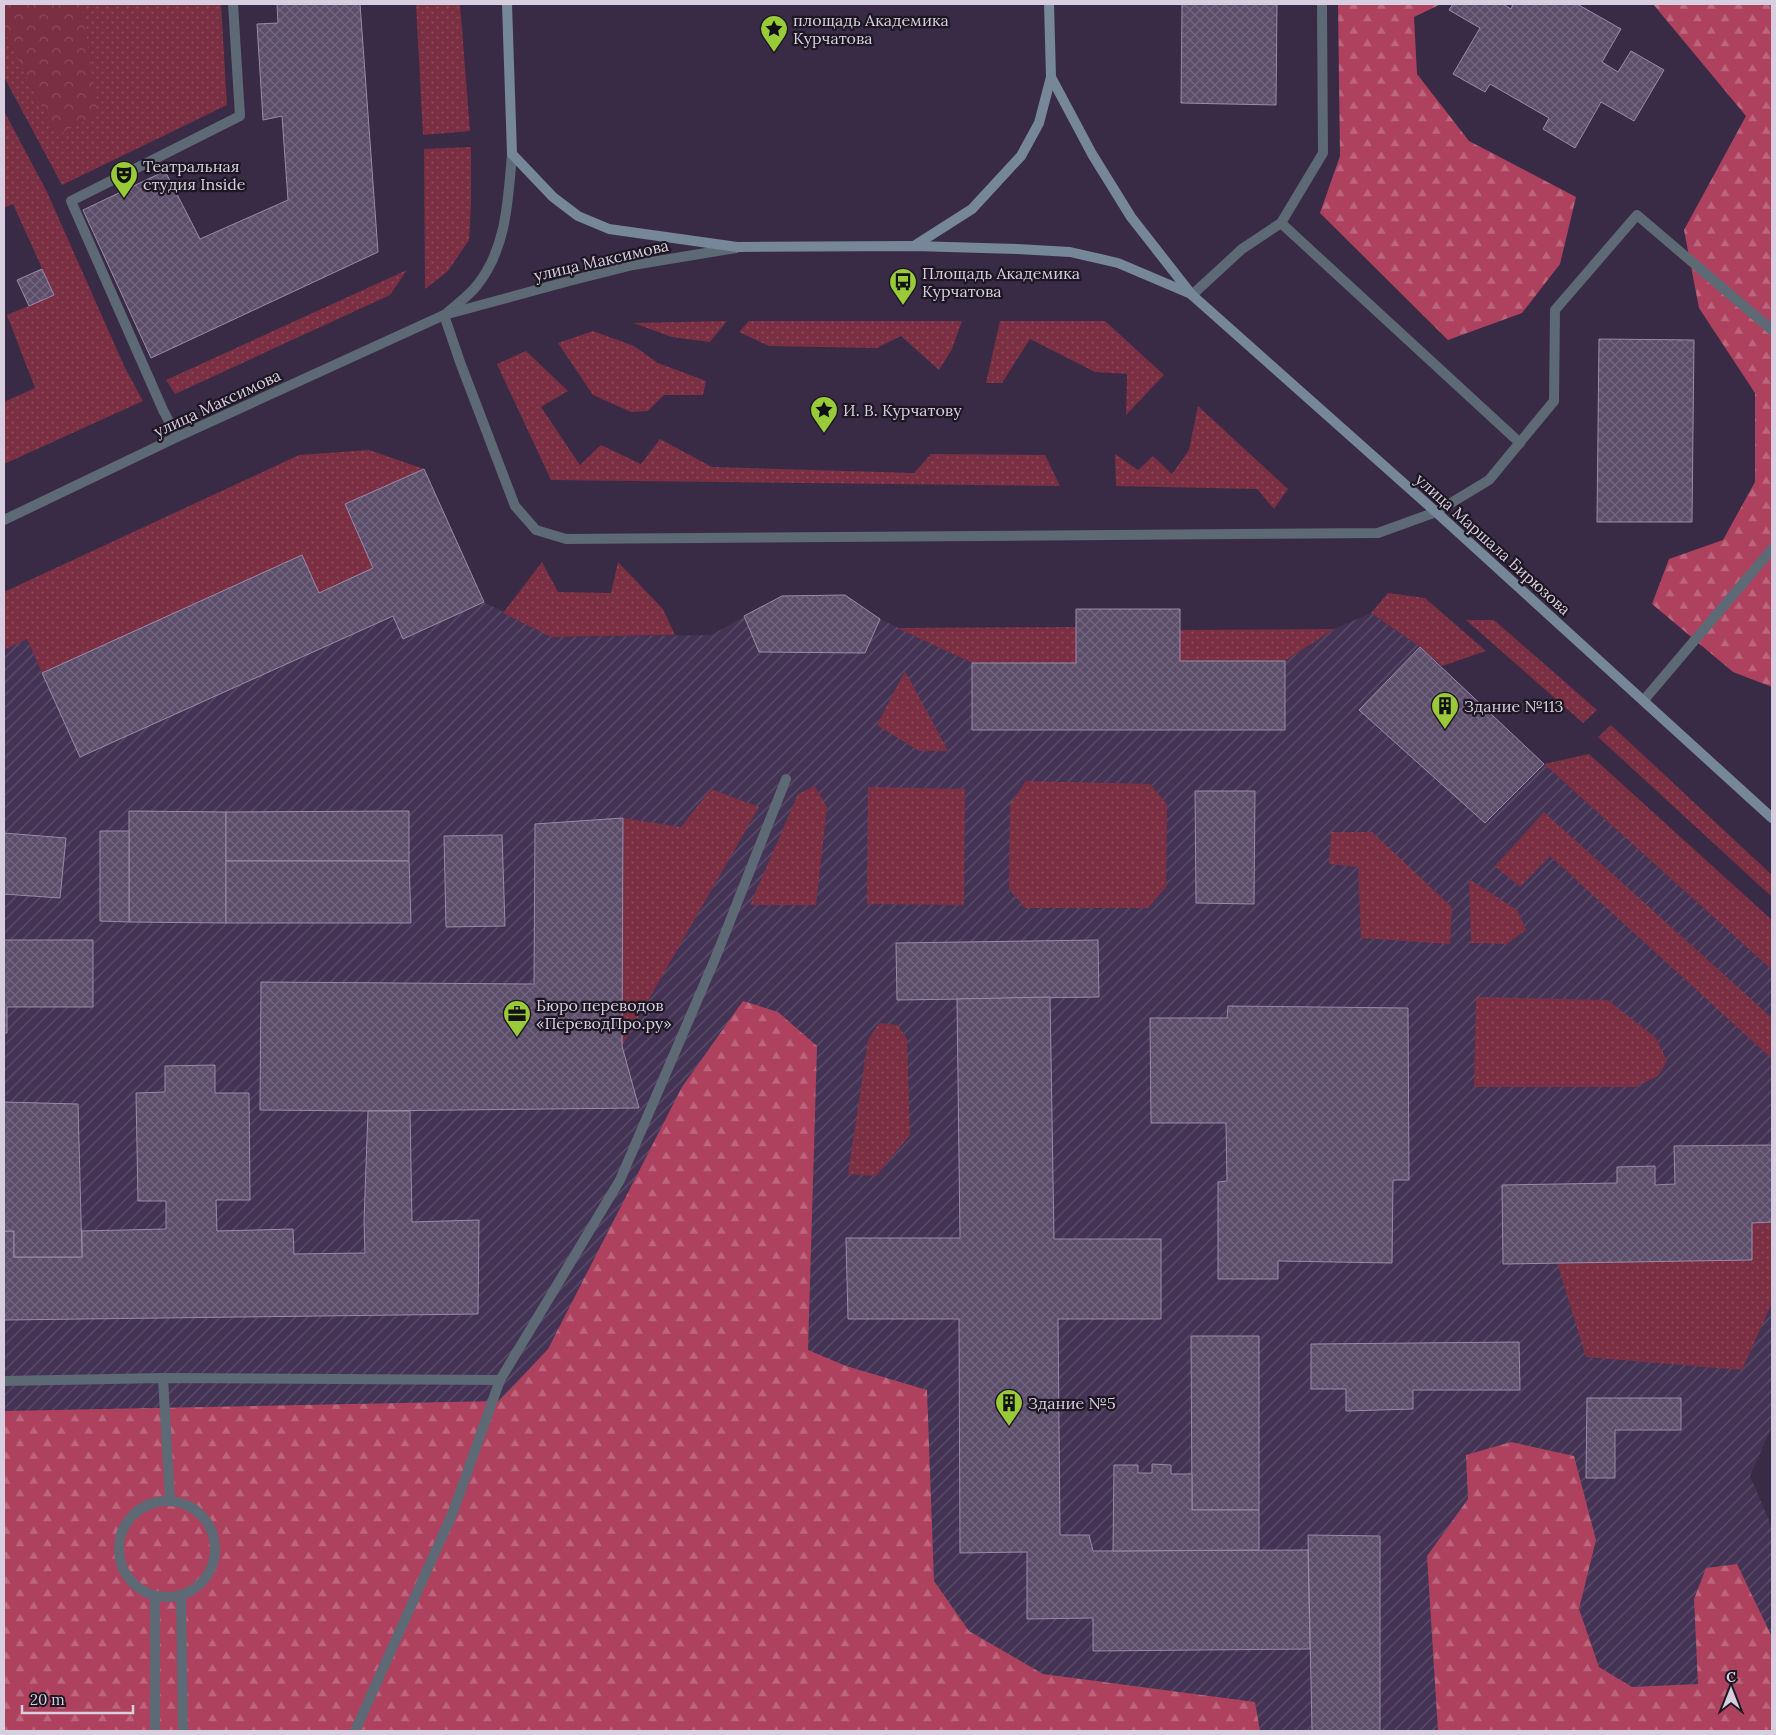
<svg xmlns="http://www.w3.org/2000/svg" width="1776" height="1735" font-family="Lora,serif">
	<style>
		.industrial { fill: url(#industrial-furrows) }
		.grass { fill: url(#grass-dots) }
		.forest { fill: url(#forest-firs) }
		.park { fill: url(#park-crowns) }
		.building { fill: url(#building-cross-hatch); stroke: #9a8aaa }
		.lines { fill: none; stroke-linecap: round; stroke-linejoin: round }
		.service { stroke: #5d6974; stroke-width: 10 }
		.tertiary { stroke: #5d6974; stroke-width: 10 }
		.secondary { stroke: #758798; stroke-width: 10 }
		.labels { text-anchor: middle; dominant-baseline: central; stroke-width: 4.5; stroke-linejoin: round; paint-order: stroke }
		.poi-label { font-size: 16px; fill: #d7cfe0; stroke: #1d1723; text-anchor: start }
		.street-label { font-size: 16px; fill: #d7cfe0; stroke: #1d1723 }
	</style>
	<defs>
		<pattern id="industrial-furrows" width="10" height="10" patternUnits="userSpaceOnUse" patternTransform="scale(1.25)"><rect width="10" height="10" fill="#443354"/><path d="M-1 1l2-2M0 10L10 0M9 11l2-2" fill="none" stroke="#5e506c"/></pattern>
		<pattern id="grass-dots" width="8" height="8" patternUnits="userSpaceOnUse" patternTransform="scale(1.25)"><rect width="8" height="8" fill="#7a2f42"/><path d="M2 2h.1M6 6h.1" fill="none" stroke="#8c4c5d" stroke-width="1.8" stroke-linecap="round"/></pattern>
		<pattern id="forest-firs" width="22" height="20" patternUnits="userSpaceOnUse" patternTransform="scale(1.25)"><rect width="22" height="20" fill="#ae425e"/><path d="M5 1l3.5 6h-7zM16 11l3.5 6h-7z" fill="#bc657c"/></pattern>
		<pattern id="park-crowns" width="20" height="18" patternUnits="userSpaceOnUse" patternTransform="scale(1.25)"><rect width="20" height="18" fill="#7a2f42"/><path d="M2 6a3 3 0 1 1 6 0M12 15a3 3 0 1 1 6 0" fill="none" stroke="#8c4c5d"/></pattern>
		<pattern id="building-cross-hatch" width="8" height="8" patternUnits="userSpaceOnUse" patternTransform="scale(1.25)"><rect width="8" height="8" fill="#5c4d6a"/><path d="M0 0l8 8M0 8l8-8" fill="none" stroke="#73667f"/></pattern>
	</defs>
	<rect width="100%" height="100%" fill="#392b46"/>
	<!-- industrial -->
	<path class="industrial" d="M424 469 484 602 551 637 711 635 782 596 845 595 880 619 972 663V730H1284L1285 661 1334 629 1371 613 1420 647 1544 764 1772 970V1426L1750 1476 1772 1527V1731H4V650L27 639 42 672 302 555 319 592 345 504Z"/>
	<!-- grass -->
	<g class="grass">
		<path d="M4 4H221L227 105 62 185 4 77Z"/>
		<path d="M416 4H460L470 131 423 135Z"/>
		<path d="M4 111 47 192 125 368 143 401 4 464V402L35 388 7 315 54 295 13 204 4 208Z"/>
		<path d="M471 147V204L469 240 448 271 425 289 424 149Z"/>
		<path d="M407 270 390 295 175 394 166 380Z"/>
		<path d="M727 321 710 342 672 337 633 323Z"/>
		<path d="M749 321H962L952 349 939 370 901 336 877 348 769 346 739 332Z"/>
		<path d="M1000 321H1105L1164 375 1126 415 1127 374 1095 372 1030 339 1002 383H986Z"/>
		<path d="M593 331 634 346 658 363 706 381 703 395H664L648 411 631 412 593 395 558 343Z"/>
		<path d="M526 351 568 391 541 407 580 465 601 445 641 464 660 439 712 467 914 473 931 454 1045 455 1060 486 551 480 497 364Z"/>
		<path d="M1198 406 1288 489 1274 509 1257 489 1116 486 1115 454 1138 470 1153 456 1172 474 1189 450Z"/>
		<path d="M369 450 424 469 345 504 373 568 319 593 302 555 42 673 27 639 4 650V592L299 455Z"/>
		<path d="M542 562 558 592 611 593 618 562 663 609 675 635 551 637 503 613Z"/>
		<path d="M1388 593 1425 598 1486 651 1442 666 1420 647 1371 613Z"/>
		<path d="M1466 620H1494L1597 710 1583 723Z"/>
		<path d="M1076 627V663H972L897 628Z"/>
		<path d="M1334 629 1285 661H1180V630Z"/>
		<path d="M905 671 948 751H919L877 725Z"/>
		<path d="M1611 725 1772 875V897L1598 737Z"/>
		<path d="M1589 754 1772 920V970L1544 764Z"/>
		<path d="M1026 781 1150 784 1167 804 1166 887 1148 908H1025L1009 889 1010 804Z"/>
		<path d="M815 786 827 807 816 905H750L798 794Z"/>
		<path d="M868 787 965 789 964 905 867 904Z"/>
		<path d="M711 789 759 807 622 1046 623 818 681 827Z"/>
		<path d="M1544 812 1772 1018V1059L1550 856 1520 887 1495 866Z"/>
		<path d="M1331 832H1372L1452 907 1450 944 1361 938 1358 867 1329 864Z"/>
		<path d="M1469 879 1517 910 1526 930 1507 944 1471 943Z"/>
		<path d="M1476 997 1608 1000 1656 1038 1667 1061 1658 1076 1635 1087H1474Z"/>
		<path d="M879 1023 898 1025 907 1039 910 1135 876 1176 848 1174 868 1040Z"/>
		<path d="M1772 1222V1303L1742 1370 1586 1357 1557 1263 1752 1260V1223Z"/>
	</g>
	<!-- forest -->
	<g class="forest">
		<path d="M1338 4H1441L1414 17 1417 74 1469 141 1576 197 1560 264 1522 313 1448 340 1320 213 1340 156Z"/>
		<path d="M1653 4H1772V687L1733 672 1652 604 1669 559 1723 540 1755 482V393L1699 308 1684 230 1746 116Z"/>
		<path d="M743 1001 778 1012 817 1046 808 1350 846 1366 927 1390 934 1581 969 1631 1043 1674 1255 1702 1260 1731H4V1411L499 1401 548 1349 682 1087Z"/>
		<path d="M1511 1442 1574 1456 1596 1540 1579 1609 1599 1667 1632 1687 1698 1684 1694 1599 1706 1568 1737 1564 1772 1637V1731H1438L1427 1556 1468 1499 1466 1455Z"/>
	</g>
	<!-- park -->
	<path class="park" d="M4 4H82L98 114 56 136 4 31Z"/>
	<!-- building -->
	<g class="building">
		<path d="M277 4H360L378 252 151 358 83 210 165 171 200 239 288 200 282 116 263 120 257 24 278 23Z"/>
		<path d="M1182 4H1277L1276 105 1181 103Z"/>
		<path d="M1453 4H1503L1511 9 1513 4H1577L1621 29 1602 62 1618 72 1631 51 1664 70 1634 121 1601 102 1575 148 1543 129 1549 118 1490 84 1485 92 1453 74 1480 28 1449 10Z"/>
		<path d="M42 269 54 295 29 306 17 280Z"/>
		<path d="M1599 339 1694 340 1692 522H1597Z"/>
		<path d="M424 469 484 602 403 639 393 616 80 757 42 673 302 555 319 593 373 568 345 504Z"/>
		<path d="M845 595 880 619 865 653 759 652 744 616 782 596Z"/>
		<path d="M1076 609H1180V661H1285V730H972V663H1076Z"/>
		<path d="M1420 647 1544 764 1485 823 1359 710Z"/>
		<path d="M1195 791H1255L1254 904 1196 903Z"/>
		<path d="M129 811 226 812V923L129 922Z"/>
		<path d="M409 811V861H226V812Z"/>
		<path d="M623 818 622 1046 639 1108 368 1111 260 1110 261 982 534 984 535 824Z"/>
		<path d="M100 831H129V922L100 921Z"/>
		<path d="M4 833 66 838 60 898 4 894Z"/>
		<path d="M502 835 505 926 446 927 444 836Z"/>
		<path d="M226 861H409L411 923H226Z"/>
		<path d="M4 940H93V1007H7V1033H4Z"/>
		<path d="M1098 940 1099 997 897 1000 896 943Z"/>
		<path d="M1050 997 1054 1239H1161V1319H1058L1060 1535H1089L1093 1551 1308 1550 1310 1649 1093 1651V1618L1027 1619V1552L960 1553 959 1319H848L846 1238H960L957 999Z"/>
		<path d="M1228 1006 1408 1008 1409 1180H1393L1392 1263 1278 1261V1279H1218V1182L1227 1181 1226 1123H1151L1150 1018H1227Z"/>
		<path d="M215 1065V1093H249L250 1200H216L217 1231 293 1229 294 1254 365 1253 364 1221 368 1111H410L412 1222 479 1220 478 1314 4 1320V1231H14V1257H82V1231L166 1229V1201H138L136 1093 165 1092V1066Z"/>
		<path d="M4 1102 78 1104 82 1257H14V1231H4Z"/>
		<path d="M1772 1145V1222L1752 1223V1260L1503 1264 1502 1185 1617 1183V1167L1655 1166V1185L1675 1184 1674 1146Z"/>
		<path d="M1191 1336H1259V1510H1192Z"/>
		<path d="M1519 1342 1520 1390H1413V1409L1346 1411V1389H1311V1344Z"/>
		<path d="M1587 1398H1681V1430H1615V1478H1586Z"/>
		<path d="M1152 1464 1171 1465V1474H1192V1510H1259V1550L1113 1551 1114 1465H1138V1473H1152Z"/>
		<path d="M1308 1535 1380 1536V1731H1312Z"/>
	</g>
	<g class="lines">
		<!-- service -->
		<g class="service">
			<path d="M1281 223 1520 443"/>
			<path d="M1192 295 1242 249 1281 223 1323 153 1322 4"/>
			<path d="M444 315 460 362 515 506 536 530 566 539 1378 533 1436 512 1489 480 1554 401 1555 310 1637 215 1772 330"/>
			<path d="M177 437 163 410 71 201 240 116 233 4"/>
			<path d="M1644 700 1772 549"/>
			<path d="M163 1378 170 1501"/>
			<path d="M4 1381 163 1378 500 1380"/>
			<circle cx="167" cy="1549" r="48"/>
			<path d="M181 1595 183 1731"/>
			<path d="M155 1731V1596"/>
			<path d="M355 1731 453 1512 500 1380 620 1180 715 959 786 779"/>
		</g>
		<!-- tertiary -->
		<g class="tertiary">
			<path d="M447 313C457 304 470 295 478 284 507 247 508 199 512 154"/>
			<path d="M4 520 177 437 444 315 573 280 633 265 736 248"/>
		</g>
		<!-- secondary -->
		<g class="secondary">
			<path d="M507 4 512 154 553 197 578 216 609 229 737 247 914 246 1017 249 1070 252 1118 263 1191 294"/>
			<path d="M1051 77 1092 154 1131 217 1192 295 1436 512 1772 818"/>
			<path d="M914 246 972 209 1021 156 1039 123 1051 77 1049 4"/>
		</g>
	</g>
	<!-- icons -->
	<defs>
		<symbol id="sight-pin" viewBox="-11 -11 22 30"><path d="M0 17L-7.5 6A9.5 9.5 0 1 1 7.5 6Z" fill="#98cb37" stroke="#1d1723"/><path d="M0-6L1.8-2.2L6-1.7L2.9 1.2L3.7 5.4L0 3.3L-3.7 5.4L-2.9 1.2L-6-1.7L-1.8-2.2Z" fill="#111"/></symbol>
		<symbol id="theatre-pin" viewBox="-11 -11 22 30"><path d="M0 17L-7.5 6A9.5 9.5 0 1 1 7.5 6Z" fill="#98cb37" stroke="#1d1723"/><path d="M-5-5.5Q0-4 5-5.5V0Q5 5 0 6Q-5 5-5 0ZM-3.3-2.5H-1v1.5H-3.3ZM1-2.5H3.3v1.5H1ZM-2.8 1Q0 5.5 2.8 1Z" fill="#111"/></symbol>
		<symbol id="bus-pin" viewBox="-11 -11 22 30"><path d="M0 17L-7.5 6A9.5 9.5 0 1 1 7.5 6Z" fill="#98cb37" stroke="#1d1723"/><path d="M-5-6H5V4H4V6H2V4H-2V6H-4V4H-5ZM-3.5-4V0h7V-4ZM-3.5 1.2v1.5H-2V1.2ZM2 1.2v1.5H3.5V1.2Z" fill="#111"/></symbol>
		<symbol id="building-pin" viewBox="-11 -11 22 30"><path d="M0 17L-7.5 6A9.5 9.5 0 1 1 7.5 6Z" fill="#98cb37" stroke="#1d1723"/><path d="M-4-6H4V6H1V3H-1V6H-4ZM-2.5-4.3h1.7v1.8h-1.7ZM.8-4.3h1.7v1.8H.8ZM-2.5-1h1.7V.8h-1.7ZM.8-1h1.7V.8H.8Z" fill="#111"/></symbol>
		<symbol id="office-pin" viewBox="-11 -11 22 30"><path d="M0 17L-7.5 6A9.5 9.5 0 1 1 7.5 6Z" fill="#98cb37" stroke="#1d1723"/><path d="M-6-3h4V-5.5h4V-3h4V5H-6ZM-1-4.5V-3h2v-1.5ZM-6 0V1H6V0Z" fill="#111"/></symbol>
	</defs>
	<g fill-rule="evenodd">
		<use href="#sight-pin" x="758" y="13" width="32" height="43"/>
		<use href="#theatre-pin" x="108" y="159" width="32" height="43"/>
		<use href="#bus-pin" x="887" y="266" width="32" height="43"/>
		<use href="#sight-pin" x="808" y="394" width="32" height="43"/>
		<use href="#building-pin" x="1429" y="690" width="32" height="43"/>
		<use href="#office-pin" x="501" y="998" width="32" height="43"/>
		<use href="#building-pin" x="993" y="1387" width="32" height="43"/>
	</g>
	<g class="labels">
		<!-- poi labels -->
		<g class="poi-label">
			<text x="793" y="20">площадь Академика<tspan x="793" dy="18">Курчатова</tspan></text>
			<text x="143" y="166">Театральная<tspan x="143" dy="18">студия Inside</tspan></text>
			<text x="922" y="273">Площадь Академика<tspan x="922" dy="18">Курчатова</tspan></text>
			<text x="843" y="410">И. В. Курчатову</text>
			<text x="1464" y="706">Здание №113</text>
			<text x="536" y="1005">Бюро переводов<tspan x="536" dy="18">«ПереводПро.ру»</tspan></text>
			<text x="1028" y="1403">Здание №5</text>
		</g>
		<!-- street labels -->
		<g class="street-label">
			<text transform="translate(601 260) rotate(-13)">улица Максимова</text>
			<text transform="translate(217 403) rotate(-25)">улица Максимова</text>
			<text transform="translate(1493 544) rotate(42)">улица Маршала Бирюзова</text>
		</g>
	</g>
	<!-- border -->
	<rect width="1776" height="1735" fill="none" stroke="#d7cfe0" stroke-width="10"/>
	<!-- north arrow -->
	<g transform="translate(1731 1690)" stroke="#1d1723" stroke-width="4" paint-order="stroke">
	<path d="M0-4L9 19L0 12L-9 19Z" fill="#d7cfe0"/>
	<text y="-8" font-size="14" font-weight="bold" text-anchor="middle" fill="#d7cfe0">С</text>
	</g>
	<!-- scale -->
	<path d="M22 1705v8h111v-8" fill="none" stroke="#d7cfe0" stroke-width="2.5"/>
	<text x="30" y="1705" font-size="15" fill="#d7cfe0" stroke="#1d1723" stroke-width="4" paint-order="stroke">20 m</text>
</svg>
